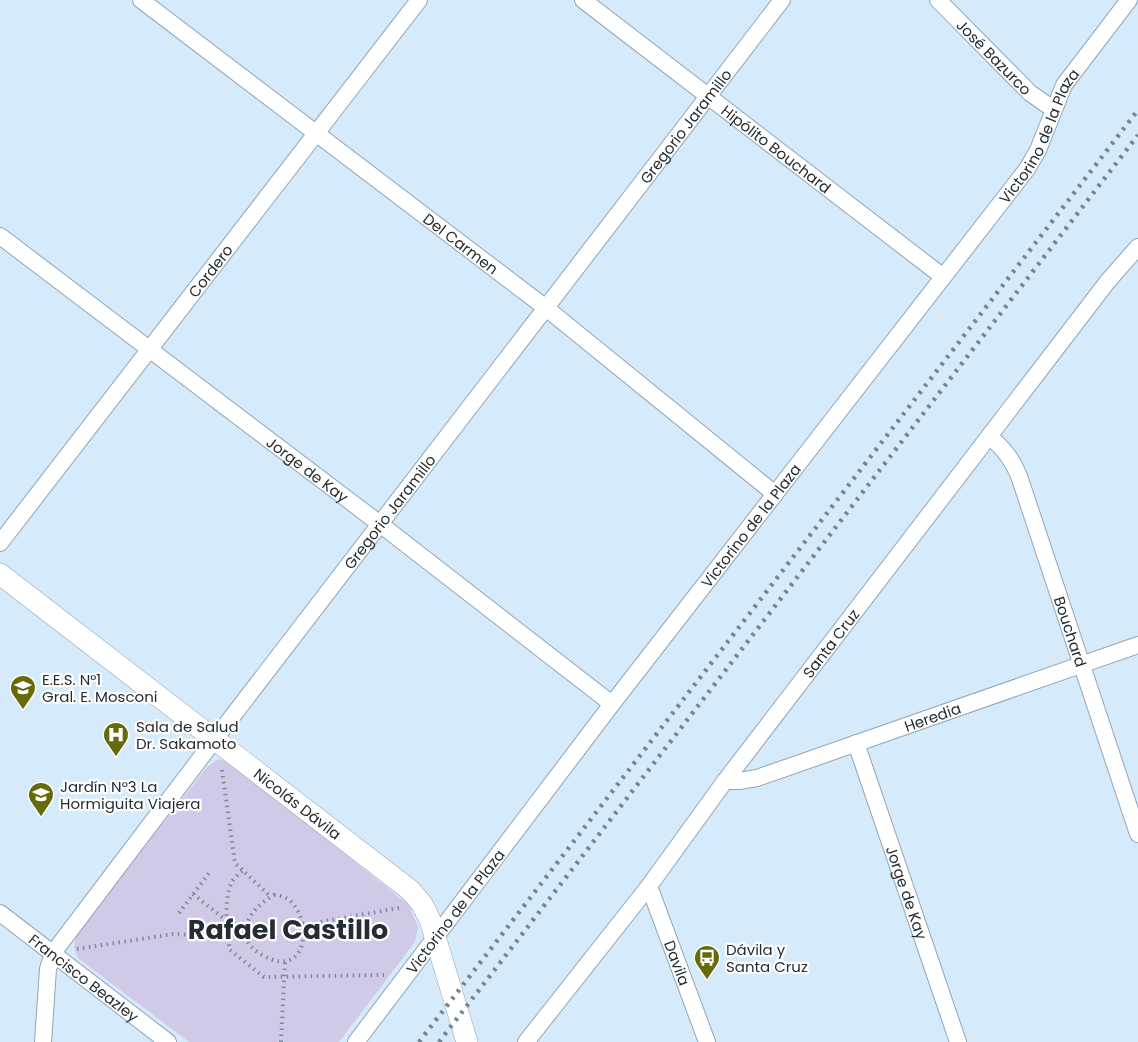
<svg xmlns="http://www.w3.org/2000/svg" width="1138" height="1042" font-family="Poppins,sans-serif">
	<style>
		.green { fill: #d0cae8 }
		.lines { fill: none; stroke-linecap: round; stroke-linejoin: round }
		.minor-casing { stroke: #92a6b5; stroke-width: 18 }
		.tertiary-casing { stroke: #92a6b5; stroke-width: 22 }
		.path { stroke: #7c8a95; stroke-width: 4; stroke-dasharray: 1.5 4.5; stroke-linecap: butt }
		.minor { stroke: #fff; stroke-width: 16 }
		.tertiary { stroke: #fff; stroke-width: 21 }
		.rail { stroke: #778590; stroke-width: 4.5; stroke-dasharray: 3 6; stroke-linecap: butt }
		.labels { text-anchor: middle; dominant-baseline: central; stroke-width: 4.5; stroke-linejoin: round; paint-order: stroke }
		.street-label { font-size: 15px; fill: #252d33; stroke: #fff }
		.poi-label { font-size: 15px; fill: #252d33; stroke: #fff; text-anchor: start }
		.town-label { font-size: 27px; font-weight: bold; fill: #252d33; stroke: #fff }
	</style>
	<rect width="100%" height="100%" fill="#d5eafa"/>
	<!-- green -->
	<path class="green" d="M219 759 230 763 409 905 418 927 415 942 339 1042H189L79 959C71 947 74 940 81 928L207 767Z"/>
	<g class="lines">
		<defs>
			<g id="minor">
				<path id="s1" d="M141 0 546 308 775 494"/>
				<path id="s2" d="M583 0 942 276"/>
				<path id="s3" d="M938 0 1030 93 1053 109"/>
				<path id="s4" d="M0 236 380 524 612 704"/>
				<path id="s5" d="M990 437C1004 449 1012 459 1019 476L1138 834"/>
				<path id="s6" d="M0 543 419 0"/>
				<path id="s7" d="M856 743 958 1042"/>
				<path id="s8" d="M725 781H739L757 778 1138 645"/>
				<path id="s9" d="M649 886 707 1042"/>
				<path id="s10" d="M0 913 168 1042"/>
				<path id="s11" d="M43 1042 48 969 53 953 215 739 782 0"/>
				<path id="s12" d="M356 1042 612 704 1027 169 1038 150 1064 85 1129 0"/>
				<path id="s13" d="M526 1042 649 886 725 781 1108 281 1138 247"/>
			</g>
			<g id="tertiary">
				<path id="s14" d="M0 574 410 890 422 904 430 920 467 1042"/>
			</g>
		</defs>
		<!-- minor casing -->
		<use href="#minor" class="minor-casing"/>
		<!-- tertiary casing -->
		<use href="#tertiary" class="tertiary-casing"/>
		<!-- path -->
		<g class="path">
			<path d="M222 770 235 863 271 897"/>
			<path d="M242 871C239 874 234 878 232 882 223 898 227 933 230 950L264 977 384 975"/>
			<path d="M193 894 227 921"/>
			<path d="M274 895C314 895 316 986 262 955 230 937 250 908 274 895Z"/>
			<path d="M179 913 209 873"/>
			<path d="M303 925 399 908"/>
			<path d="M77 949 173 934 227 936 245 934"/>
			<path d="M281 1042 285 962"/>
		</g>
		<!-- minor -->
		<use href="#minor" class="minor"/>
		<!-- tertiary -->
		<use href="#tertiary" class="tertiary"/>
		<!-- rail -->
		<g class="rail">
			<path d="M419 1042 1138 110"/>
			<path d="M439 1042 1138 135"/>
		</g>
	</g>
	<!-- icons -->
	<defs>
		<symbol id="school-pin" viewBox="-11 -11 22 30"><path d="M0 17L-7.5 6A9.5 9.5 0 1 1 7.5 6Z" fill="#676a09" stroke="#fff"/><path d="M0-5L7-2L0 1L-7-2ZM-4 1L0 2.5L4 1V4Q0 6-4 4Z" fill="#fff"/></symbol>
		<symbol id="hospital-pin" viewBox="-11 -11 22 30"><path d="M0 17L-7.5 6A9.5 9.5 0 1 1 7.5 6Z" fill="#676a09" stroke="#fff"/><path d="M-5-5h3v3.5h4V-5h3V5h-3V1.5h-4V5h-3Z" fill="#fff"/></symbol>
		<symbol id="bus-pin" viewBox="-11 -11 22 30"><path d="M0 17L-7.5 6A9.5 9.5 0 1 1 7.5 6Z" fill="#676a09" stroke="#fff"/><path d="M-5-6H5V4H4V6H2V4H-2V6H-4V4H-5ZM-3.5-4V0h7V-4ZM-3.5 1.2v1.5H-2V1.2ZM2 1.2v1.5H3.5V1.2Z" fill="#fff"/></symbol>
	</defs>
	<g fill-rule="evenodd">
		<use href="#school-pin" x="8" y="673" width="30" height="40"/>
		<use href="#hospital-pin" x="101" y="720" width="30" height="40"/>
		<use href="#school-pin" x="26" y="780" width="30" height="40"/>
		<use href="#bus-pin" x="692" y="943" width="30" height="40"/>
	</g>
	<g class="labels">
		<!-- street labels -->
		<g class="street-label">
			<text stroke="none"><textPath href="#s3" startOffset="80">José Bazurco</textPath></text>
			<text stroke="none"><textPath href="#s11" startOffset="1131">Gregorio Jaramillo</textPath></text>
			<text stroke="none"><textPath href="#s12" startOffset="1136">Victorino de la Plaza</textPath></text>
			<text stroke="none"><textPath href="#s2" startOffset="244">Hipólito Bouchard</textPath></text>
			<text stroke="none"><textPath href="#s1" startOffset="402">Del Carmen</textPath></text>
			<text stroke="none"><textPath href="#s6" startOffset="344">Cordero</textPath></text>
			<text stroke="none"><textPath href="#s4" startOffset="386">Jorge de Kay</textPath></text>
			<text stroke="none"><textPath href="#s11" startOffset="645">Gregorio Jaramillo</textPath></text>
			<text stroke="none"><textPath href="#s12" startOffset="650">Victorino de la Plaza</textPath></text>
			<text stroke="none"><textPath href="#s5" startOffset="213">Bouchard</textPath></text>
			<text stroke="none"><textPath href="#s13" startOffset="502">Santa Cruz</textPath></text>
			<text stroke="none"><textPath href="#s8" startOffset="218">Heredia</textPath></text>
			<text stroke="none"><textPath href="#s14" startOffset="376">Nicolás Dávila</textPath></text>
			<text stroke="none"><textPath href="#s7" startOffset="158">Jorge de Kay</textPath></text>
			<text stroke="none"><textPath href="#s12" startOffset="164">Victorino de la Plaza</textPath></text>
			<text stroke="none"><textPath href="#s9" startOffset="82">Davila</textPath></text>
			<text stroke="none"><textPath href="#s10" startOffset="106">Francisco Beazley</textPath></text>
		</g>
		<!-- poi labels -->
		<g class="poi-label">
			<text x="42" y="679">E.E.S. N°1<tspan x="42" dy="17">Gral. E. Mosconi</tspan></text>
			<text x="136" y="726">Sala de Salud<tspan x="136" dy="17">Dr. Sakamoto</tspan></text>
			<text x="60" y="786">Jardín N°3 La<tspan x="60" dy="17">Hormiguita Viajera</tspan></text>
			<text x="726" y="949">Dávila y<tspan x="726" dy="17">Santa Cruz</tspan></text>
		</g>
		<!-- town labels -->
		<g class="town-label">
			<text x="288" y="929">Rafael Castillo</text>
		</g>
	</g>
</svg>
